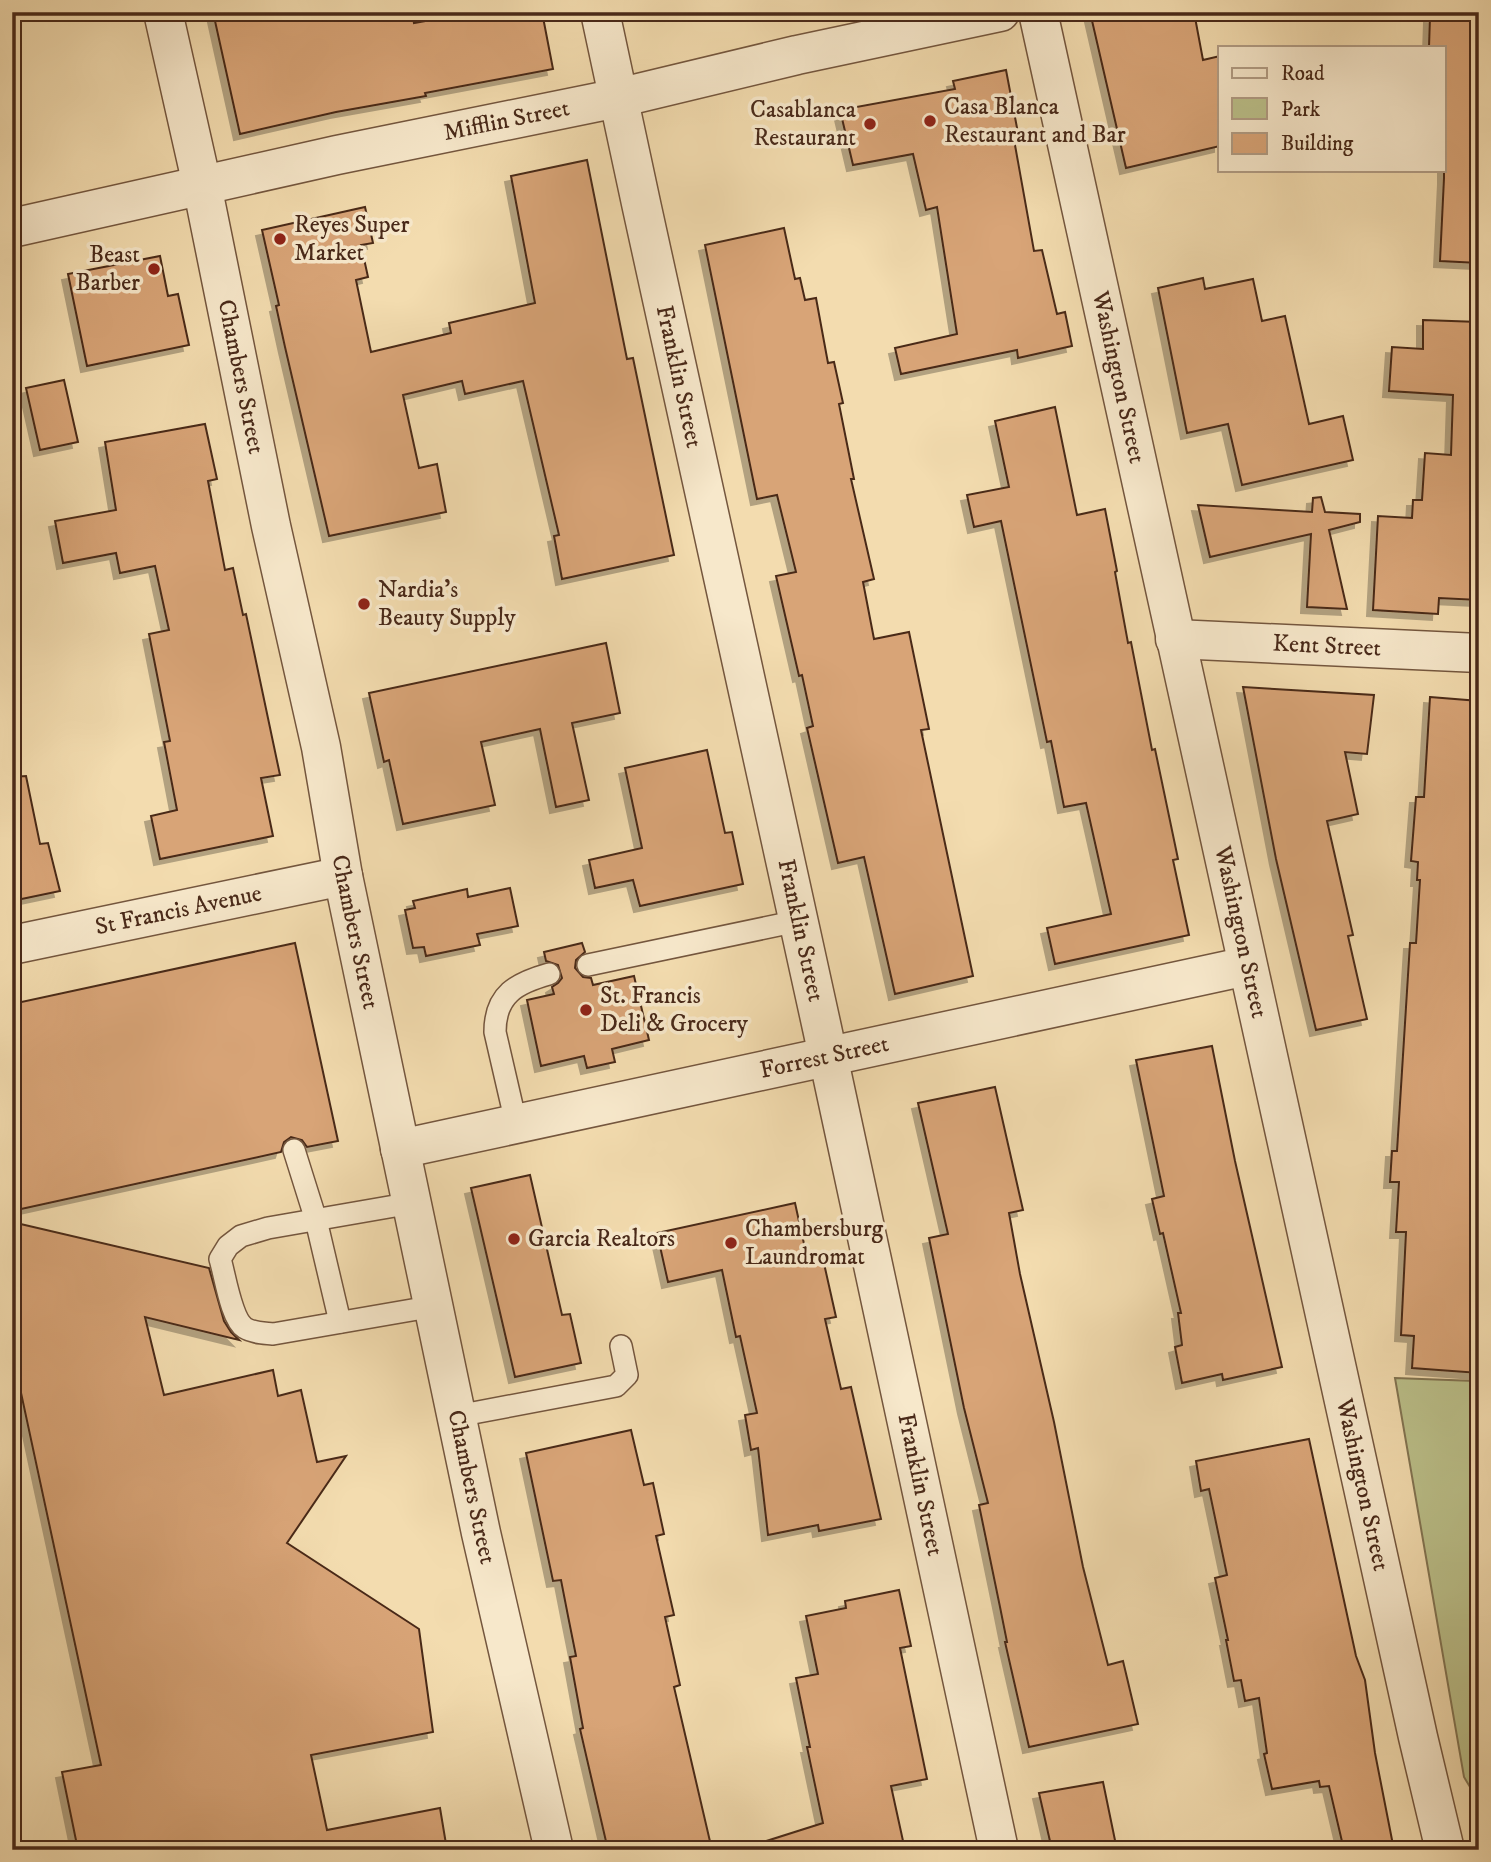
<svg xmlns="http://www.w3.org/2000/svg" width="1491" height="1862" font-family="'IM FELL DW Pica',serif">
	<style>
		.green { fill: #bbc08a; stroke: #827452; stroke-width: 2 }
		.building { fill: #d8a477; stroke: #492919; stroke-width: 2; filter: url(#shadow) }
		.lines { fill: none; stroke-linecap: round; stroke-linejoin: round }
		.service-casing { stroke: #74563e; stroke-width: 24 }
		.minor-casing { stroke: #74563e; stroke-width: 41 }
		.tertiary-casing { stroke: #74563e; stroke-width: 41 }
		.service { stroke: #f7e8cb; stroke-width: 21 }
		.minor { stroke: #f7e8cb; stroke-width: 38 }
		.tertiary { stroke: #f7e8cb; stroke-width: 38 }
		.poi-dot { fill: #8f2418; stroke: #f7e8cb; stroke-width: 2.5 }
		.labels { text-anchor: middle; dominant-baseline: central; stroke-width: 7; stroke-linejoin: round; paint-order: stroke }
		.poi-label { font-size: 24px; fill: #492919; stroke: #f7e8cb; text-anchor: start }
		.street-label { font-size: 24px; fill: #492919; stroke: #f7e8cb }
	</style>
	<defs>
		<filter id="shadow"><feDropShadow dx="-6" dy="6" stdDeviation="0" flood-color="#0004"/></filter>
	</defs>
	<rect width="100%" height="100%" fill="#f3dcaf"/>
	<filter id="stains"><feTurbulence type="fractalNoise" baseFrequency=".00286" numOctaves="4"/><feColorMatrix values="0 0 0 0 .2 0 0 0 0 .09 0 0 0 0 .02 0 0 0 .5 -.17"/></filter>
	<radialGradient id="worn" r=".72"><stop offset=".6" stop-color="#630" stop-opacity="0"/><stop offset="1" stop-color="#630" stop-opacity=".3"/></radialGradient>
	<!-- green -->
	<path class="green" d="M1395 1378 1475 1381 1473 1775 1470 1787 1464 1777Z"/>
	<!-- building -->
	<g class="building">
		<path d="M213 12H412L414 23 475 12H542L553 69 425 93 426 96 336 112 240 134Z"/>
		<path d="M1090 12H1194L1203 60 1220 56V146L1126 168Z"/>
		<path d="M1430 17 1479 20V263L1440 261 1444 178V47H1429Z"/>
		<path d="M1006 70 1018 133 1013 134 1034 251 1042 250 1057 314 1065 312 1072 346 1018 358 1017 350 901 374 895 348 957 334 937 207 926 210 913 154 853 165 840 110 955 89 953 81Z"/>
		<path d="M587 160 627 359 633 358 674 555 562 579 554 536 559 535 523 381 465 394 462 381 403 395 419 468 437 464 446 512 329 536 285 347 276 306 279 305 262 230 365 207 373 243 361 245 368 277 356 280 371 352 451 333 449 323 535 303 511 176Z"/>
		<path d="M784 228 795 279 800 278 805 300 816 298 828 363 834 362 843 403 839 404 854 479H851L874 579 863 582 874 639 909 632 929 729 921 730 973 976 895 994 864 857 838 863 807 728 813 726 802 675 799 676 776 576 796 572 777 495 757 499 705 245Z"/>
		<path d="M160 256 168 296 178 294 189 345 87 366 68 274Z"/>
		<path d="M1203 278 1205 289 1253 279 1262 321 1285 316 1309 424 1343 416 1353 460 1242 485 1228 424 1187 433 1158 288Z"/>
		<path d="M1423 320 1479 322V600L1439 598 1438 614 1373 610 1378 516 1412 518 1413 500H1422L1425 453 1451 455 1453 395 1389 391 1392 347 1423 349Z"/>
		<path d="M64 380 78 442 40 450 26 388Z"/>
		<path d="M1055 407 1077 515 1105 509 1117 571 1115 572 1128 643 1131 642 1152 750 1155 749 1178 859 1173 860 1189 935 1055 964 1047 928 1111 914 1086 803 1064 807 1051 741 1047 742 1001 521 974 527 967 495 1009 487 995 421Z"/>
		<path d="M205 424 217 479 208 481 225 570 233 568 243 615 246 614 280 775 261 778 273 836 160 859 151 816 177 810 164 742 170 741 149 634 169 630 155 566 120 573 116 553 63 563 55 521 116 510 105 442Z"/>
		<path d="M1321 497 1325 512 1360 514V522L1329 530 1347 609 1307 607 1311 534 1210 557 1198 505 1312 512 1313 498Z"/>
		<path d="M606 643 620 713 572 723 589 800 556 807 540 729 481 742 495 805 403 824 389 760 384 762 369 693Z"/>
		<path d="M1243 687 1374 695 1367 754 1345 752 1358 814 1327 821 1353 935 1348 936 1367 1019 1316 1030 1276 859Z"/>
		<path d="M1430 697 1479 701V1373L1412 1368 1414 1336 1401 1335 1406 1232H1396L1399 1182H1390L1392 1151H1397L1410 943H1416L1420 880H1417L1418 862 1411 861 1416 797H1424Z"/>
		<path d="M707 750 725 833 732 832 743 884 640 906 633 880 595 888 589 860 642 848 625 768Z"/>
		<path d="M26 776 40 844 48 843 60 891 12 901V777Z"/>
		<path d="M510 888 518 926 477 934 480 945 426 956 424 947 413 948 405 910 415 908 413 901 467 889 468 897Z"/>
		<path d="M295 943 338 1141 307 1147 302 1140 291 1137 284 1142 281 1152 12 1211V1004Z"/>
		<path d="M582 943 585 952 576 960 575 968 583 977 591 978 593 985 634 976 649 1040 612 1049 615 1062 587 1068 584 1056 541 1066 527 1000 554 994 552 987 558 983 562 978 558 965 546 961 544 952Z"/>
		<path d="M1212 1046 1235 1161 1282 1367 1223 1380 1222 1374 1182 1383 1175 1347 1182 1345 1178 1313H1181L1163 1233 1160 1234 1152 1199 1164 1196 1136 1060Z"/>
		<path d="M995 1087 1023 1210 1009 1213 1020 1274 1054 1422 1083 1567 1108 1665 1123 1661 1138 1724 1029 1747 1005 1642H1007L1000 1607 979 1505 988 1503 964 1408 929 1238 948 1234 918 1103Z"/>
		<path d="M530 1175 562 1315 570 1314 581 1363 515 1377 471 1188Z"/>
		<path d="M795 1203 808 1262 823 1259 836 1317 825 1319 841 1389 851 1387 881 1519 819 1531 818 1525 768 1535 758 1448 751 1450 745 1415 757 1413 740 1336 736 1337 722 1270 668 1282 657 1233Z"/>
		<path d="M12 1222 209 1268 224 1321 231 1332 239 1340 145 1317 164 1395 273 1370 278 1396 301 1390 317 1462 346 1456 287 1543 419 1629 433 1732 311 1755 327 1830 440 1808 447 1850H78L62 1772 101 1765 12 1351Z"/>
		<path d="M631 1430 644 1485 653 1483 664 1534 656 1536 674 1615 665 1617 680 1685 674 1687 712 1850H608L580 1729 583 1728 570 1657 576 1656 568 1616 561 1580 553 1581 526 1453Z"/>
		<path d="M1309 1439 1356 1656 1365 1680 1375 1753 1394 1850H1344L1329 1786 1320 1787 1319 1781 1272 1789 1264 1754 1267 1753 1259 1698 1245 1701 1241 1680 1234 1681 1226 1640H1228L1215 1578 1227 1575 1209 1489 1201 1491 1196 1461Z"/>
		<path d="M899 1590 911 1646 900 1648 927 1779 891 1786 905 1850H761L760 1843 823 1823 807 1747H810L796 1678 818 1674 806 1616 846 1608 845 1601Z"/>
		<path d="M1103 1782 1117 1850H1052L1039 1793Z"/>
	</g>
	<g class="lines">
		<defs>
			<g id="service">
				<path d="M588 965 798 921"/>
				<path d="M516 1123 495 1032C495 994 517 983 549 974"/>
				<path d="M294 1150 316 1220 340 1322"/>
				<path d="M412 1203 268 1228 241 1236 228 1246 220 1259C225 1275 231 1319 245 1328 253 1333 264 1333 273 1334L435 1306"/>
				<path d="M457 1416 616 1386 627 1375 621 1346"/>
			</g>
			<g id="minor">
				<path id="s1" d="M600 12C672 351 748 689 822 1028 882 1302 939 1576 999 1850"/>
				<path id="s2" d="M1038 12 1418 1737 1445 1850"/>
				<path id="s3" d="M12 228 337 155 618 98 797 55 1000 12"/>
				<path id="s4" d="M1175 639 1479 653"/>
				<path id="s5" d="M12 945 343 876"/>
				<path id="s6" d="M400 1149 1247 966"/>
			</g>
			<g id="tertiary">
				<path id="s7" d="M163 12 202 185 271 526 321 747 343 876 481 1533 554 1850"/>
			</g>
		</defs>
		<!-- service casing -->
		<use href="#service" class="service-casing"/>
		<!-- minor casing -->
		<use href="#minor" class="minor-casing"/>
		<!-- tertiary casing -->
		<use href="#tertiary" class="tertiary-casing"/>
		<!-- service -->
		<use href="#service" class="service"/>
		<!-- minor -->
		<use href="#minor" class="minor"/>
		<!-- tertiary -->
		<use href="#tertiary" class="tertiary"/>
	</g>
	<!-- markers -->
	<g class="poi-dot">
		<circle cx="930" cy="121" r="7"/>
		<circle cx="870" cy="124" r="7"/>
		<circle cx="280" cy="239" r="7"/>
		<circle cx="154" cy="269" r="7"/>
		<circle cx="364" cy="604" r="7"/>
		<circle cx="586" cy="1010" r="7"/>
		<circle cx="514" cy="1239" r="7"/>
		<circle cx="731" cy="1243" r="7"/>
	</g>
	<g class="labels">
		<!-- poi labels -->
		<g class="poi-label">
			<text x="944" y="107">Casa Blanca<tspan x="944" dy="28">Restaurant and Bar</tspan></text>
			<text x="856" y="110" text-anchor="end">Casablanca<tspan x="856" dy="28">Restaurant</tspan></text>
			<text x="294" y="225">Reyes Super<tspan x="294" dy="28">Market</tspan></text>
			<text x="140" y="255" text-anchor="end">Beast<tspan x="140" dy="28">Barber</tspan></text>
			<text x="378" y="590">Nardia's<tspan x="378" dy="28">Beauty Supply</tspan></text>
			<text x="600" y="996">St. Francis<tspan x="600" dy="28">Deli &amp; Grocery</tspan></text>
			<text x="745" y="1229">Chambersburg<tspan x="745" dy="28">Laundromat</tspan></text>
			<text x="528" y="1239">Garcia Realtors</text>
		</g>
		<!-- street labels -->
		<g class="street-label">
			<text stroke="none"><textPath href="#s3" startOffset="506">Mifflin Street</textPath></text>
			<text stroke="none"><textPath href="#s7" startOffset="373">Chambers Street</textPath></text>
			<text stroke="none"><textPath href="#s1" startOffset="373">Franklin Street</textPath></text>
			<text stroke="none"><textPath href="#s2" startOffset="374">Washington Street</textPath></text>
			<text stroke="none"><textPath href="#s4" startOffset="152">Kent Street</textPath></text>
			<text stroke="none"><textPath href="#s5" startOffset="170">St Francis Avenue</textPath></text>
			<text stroke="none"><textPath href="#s1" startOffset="940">Franklin Street</textPath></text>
			<text stroke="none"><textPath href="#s2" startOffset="942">Washington Street</textPath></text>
			<text stroke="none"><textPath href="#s7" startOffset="940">Chambers Street</textPath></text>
			<text stroke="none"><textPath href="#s6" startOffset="434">Forrest Street</textPath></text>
			<text stroke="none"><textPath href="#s1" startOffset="1507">Franklin Street</textPath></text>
			<text stroke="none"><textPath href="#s2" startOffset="1508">Washington Street</textPath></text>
			<text stroke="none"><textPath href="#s7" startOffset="1507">Chambers Street</textPath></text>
		</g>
	</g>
	<!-- margin -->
	<rect width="1491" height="1862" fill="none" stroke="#f3dcaf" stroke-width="42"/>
	<rect x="14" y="14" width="1463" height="1834" fill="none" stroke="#492919" stroke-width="3.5"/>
	<rect x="21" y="21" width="1449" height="1820" fill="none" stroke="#492919" stroke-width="2"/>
	<!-- legend -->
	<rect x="1218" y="46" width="228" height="126" fill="#f7e8cb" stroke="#b19c84" stroke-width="2"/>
	<rect x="1232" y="68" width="35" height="10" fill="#f7e8cb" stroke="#b19c84" stroke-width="2"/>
	<text x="1281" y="80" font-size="21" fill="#492919">Road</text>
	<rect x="1232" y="98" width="35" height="21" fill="#bbc08a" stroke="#b19c84" stroke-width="2"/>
	<text x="1281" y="116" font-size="21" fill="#492919">Park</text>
	<rect x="1232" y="133" width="35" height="21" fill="#d8a477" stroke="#b19c84" stroke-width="2"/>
	<text x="1281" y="150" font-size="21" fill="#492919">Building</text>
	<rect width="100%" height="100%" filter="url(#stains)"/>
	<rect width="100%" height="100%" fill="url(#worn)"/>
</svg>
